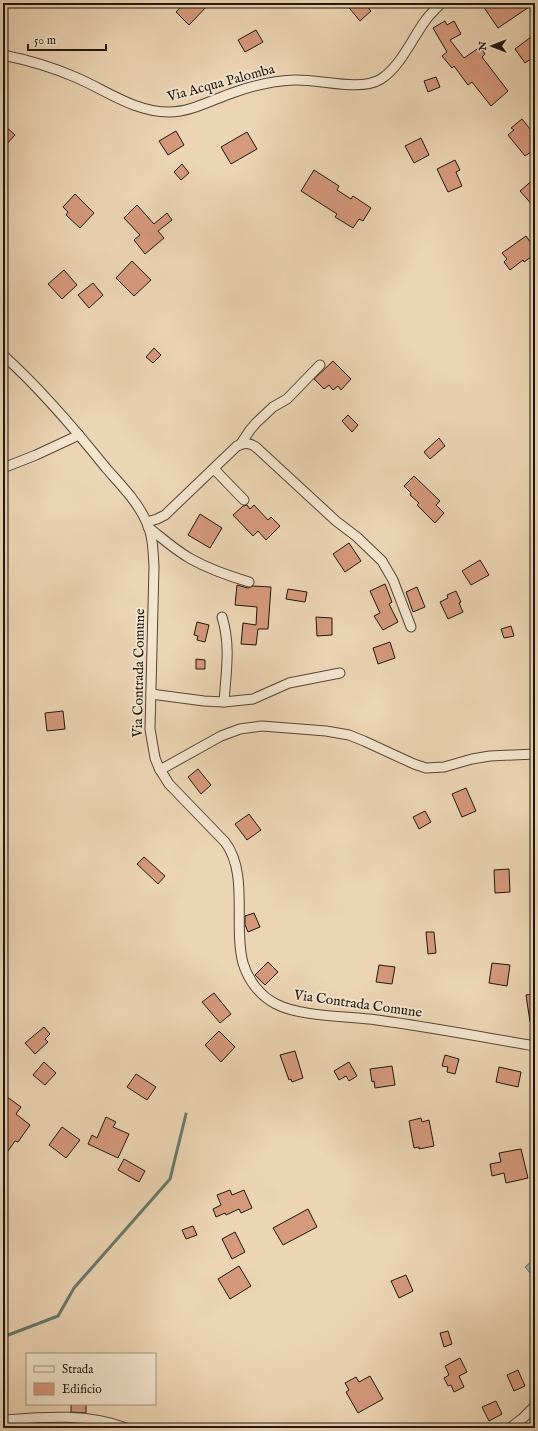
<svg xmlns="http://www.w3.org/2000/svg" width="538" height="1431" font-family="'IM FELL English',serif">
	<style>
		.water { fill: url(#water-waves); stroke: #68786b }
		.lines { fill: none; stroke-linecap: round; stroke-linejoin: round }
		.stream { stroke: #68786b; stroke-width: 3 }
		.building { fill: #d5997c; stroke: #1e170d }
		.street-casing { stroke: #524637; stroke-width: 11 }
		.street { stroke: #f3e4ce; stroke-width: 9 }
		.labels { text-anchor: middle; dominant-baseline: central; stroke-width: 4; stroke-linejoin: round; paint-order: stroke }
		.street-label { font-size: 14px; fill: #1e170d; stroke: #f3e4ce }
	</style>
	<defs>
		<pattern id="water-waves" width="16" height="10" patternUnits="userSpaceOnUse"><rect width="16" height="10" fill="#99b9a9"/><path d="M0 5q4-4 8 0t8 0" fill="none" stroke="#839e90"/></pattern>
	</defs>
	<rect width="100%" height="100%" fill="#ecd5b4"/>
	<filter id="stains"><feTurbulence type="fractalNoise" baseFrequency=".005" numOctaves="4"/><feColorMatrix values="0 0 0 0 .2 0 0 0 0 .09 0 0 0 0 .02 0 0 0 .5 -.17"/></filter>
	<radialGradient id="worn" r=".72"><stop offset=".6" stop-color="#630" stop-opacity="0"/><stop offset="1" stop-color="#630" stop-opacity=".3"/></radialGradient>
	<!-- water -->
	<path class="water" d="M533 1260 535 1263V1279L525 1267Z"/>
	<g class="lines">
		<!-- stream -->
		<path class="stream" d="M3 1337 58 1316 74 1288 170 1179 186 1114"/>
	</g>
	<!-- building -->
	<g class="building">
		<path d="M185 3H210L189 25 176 12Z"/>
		<path d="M345 3H364L371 11 360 21Z"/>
		<path d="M488 3H535L498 28 483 6Z"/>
		<path d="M445 21 447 25 454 21 461 34 450 40 464 58 480 47 485 54 482 57 508 91 491 106 472 82 468 85 454 66 452 68 442 56 447 52 433 28Z"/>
		<path d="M256 30 263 42 245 52 238 40Z"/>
		<path d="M535 34V56L525 63 515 49Z"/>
		<path d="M436 77 440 87 428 92 424 81Z"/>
		<path d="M522 119 534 134 530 137 535 143V149L525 156 508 135 514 130 511 128Z"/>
		<path d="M3 124 15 135 3 148Z"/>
		<path d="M176 131 184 145 168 155 159 141Z"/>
		<path d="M247 132 257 149 231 164 221 147Z"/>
		<path d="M421 138 429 155 414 163 405 146Z"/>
		<path d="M455 160 460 170 456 172 462 186 448 192 437 169Z"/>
		<path d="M182 164 189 173 181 180 174 172Z"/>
		<path d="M314 170 339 186 337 190 351 199 353 196 371 208 363 221 359 219 353 228 335 217 337 214 301 191Z"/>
		<path d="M535 178V208L520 191Z"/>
		<path d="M75 194 94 213 80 228 66 215 68 212 63 207Z"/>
		<path d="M137 205 154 224 167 213 172 220 158 231 164 238 145 254 134 240 140 235 124 218Z"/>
		<path d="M526 236 535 249V254L524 262 523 260 510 270 504 262 507 259 502 253Z"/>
		<path d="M132 261 151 280 134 296 116 278Z"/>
		<path d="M64 270 77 285 62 299 48 284Z"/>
		<path d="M93 283 103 295 89 308 78 295Z"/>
		<path d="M154 348 161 355 153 363 146 357Z"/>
		<path d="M333 361 351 379 341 390 338 386 333 390 329 385 324 389 314 379Z"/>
		<path d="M348 415 358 425 352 432 342 421Z"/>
		<path d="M439 438 445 446 430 459 424 452Z"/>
		<path d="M414 476 440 501 436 505 444 513 435 523 417 505 419 503 410 495 411 493 404 486Z"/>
		<path d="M247 505 250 509 254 505 268 520 271 517 280 526 266 540 258 531 253 536 233 515 243 506Z"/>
		<path d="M200 514 222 528 210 548 188 535Z"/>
		<path d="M349 543 361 561 345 572 333 554Z"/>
		<path d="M480 560 489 575 471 585 462 571Z"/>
		<path d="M385 584 392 602 389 604 398 622 383 630 374 616 380 613 370 591Z"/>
		<path d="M237 585 248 588 253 586 271 587 268 629H258L256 645 241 644 243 623 256 625 257 607 235 605Z"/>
		<path d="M417 587 425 607 413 612 406 592Z"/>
		<path d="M288 589 307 592 305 602 286 599Z"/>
		<path d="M456 591 461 602 459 603 463 612 448 619 440 602 448 598 447 595Z"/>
		<path d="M316 617 332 618V635L317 636Z"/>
		<path d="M197 622 209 625 205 642 197 640 198 636 194 635Z"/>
		<path d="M511 626 514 636 504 638 501 629Z"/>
		<path d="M390 642 395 658 378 664 373 648Z"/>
		<path d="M196 659 205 660V669H196Z"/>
		<path d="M63 711 65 729 47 731 45 713Z"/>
		<path d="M198 769 211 785 201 794 188 777Z"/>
		<path d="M466 788 476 811 462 817 452 794Z"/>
		<path d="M425 811 431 822 419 829 413 817Z"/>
		<path d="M249 814 261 830 247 840 235 824Z"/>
		<path d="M144 857 165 876 158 884 137 864Z"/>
		<path d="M509 869 510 892 495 893 494 870Z"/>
		<path d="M254 913 260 927 248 932 245 925V916Z"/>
		<path d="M426 932H434L436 953 428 954Z"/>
		<path d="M268 962 278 972 265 985 255 975Z"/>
		<path d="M492 963 510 965 507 986 489 983Z"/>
		<path d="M379 965 395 967 392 984 376 982Z"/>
		<path d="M214 993 231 1014 220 1023 202 1002Z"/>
		<path d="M535 994V1021L530 1022 526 995Z"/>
		<path d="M44 1027 50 1034 45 1039 48 1042 35 1054 25 1043Z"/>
		<path d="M219 1031 235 1047 221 1062 205 1045Z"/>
		<path d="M295 1051 303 1078 292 1082 291 1079 289 1080 280 1055Z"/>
		<path d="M445 1055 459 1059 455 1074 447 1072 448 1067 442 1066Z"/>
		<path d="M44 1062 56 1073 45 1085 33 1075Z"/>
		<path d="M349 1062 357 1076 349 1081 346 1076 339 1080 334 1071Z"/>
		<path d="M392 1066 395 1085 375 1088 374 1081 372 1082 370 1069Z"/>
		<path d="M499 1067 521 1072 518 1087 496 1082Z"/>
		<path d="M136 1074 156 1087 147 1100 127 1087Z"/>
		<path d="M3 1094 21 1107 16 1114 30 1125 18 1142 15 1141 3 1158Z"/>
		<path d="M106 1117 116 1122 113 1127 129 1134 118 1158 88 1144 92 1135 97 1138Z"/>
		<path d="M421 1118 422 1122 429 1120 434 1146 419 1149V1147L414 1148 409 1121Z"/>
		<path d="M62 1127 80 1140 66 1158 49 1145Z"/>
		<path d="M521 1149 528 1178 506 1183 504 1173 492 1176 490 1164 501 1162 499 1153Z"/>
		<path d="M124 1159 145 1171 139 1182 118 1170Z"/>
		<path d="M230 1190 232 1195 244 1190 252 1208 241 1213 239 1209 226 1215 225 1213 216 1217 213 1209 221 1205 217 1195Z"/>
		<path d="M308 1209 317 1227 283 1245 273 1228Z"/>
		<path d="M193 1226 197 1235 186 1239 182 1230Z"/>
		<path d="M235 1232 245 1252 232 1259 222 1239Z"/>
		<path d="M239 1266 251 1286 230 1299 218 1279Z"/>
		<path d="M406 1275 413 1291 399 1298 391 1281Z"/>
		<path d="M448 1331 452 1344 444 1347 440 1333Z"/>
		<path d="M460 1358 467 1372 459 1376 464 1387 454 1392 451 1385 448 1386 444 1378 449 1375 445 1366Z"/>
		<path d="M518 1370 525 1386 514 1391 507 1375Z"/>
		<path d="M370 1376 383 1399 358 1413 346 1392 349 1390 345 1383 356 1377 359 1382Z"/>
		<path d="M496 1401 502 1414 489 1421 482 1407Z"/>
		<path d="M71 1404H86V1413L71 1412Z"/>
	</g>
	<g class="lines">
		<defs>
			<g id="street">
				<path d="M3 55C28 60 52 67 75 77 106 90 134 112 169 112 191 112 214 99 235 92 254 85 274 81 294 80 320 79 360 92 381 79 400 67 412 39 425 21 430 14 436 9 441 3"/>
				<path d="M3 355C41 389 74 428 106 468 120 484 137 501 146 521 153 535 153 551 154 566L150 729 155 758 159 768 169 784 225 842C249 873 233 926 243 963 248 980 260 996 276 1004 301 1017 348 1016 377 1020 430 1027 482 1037 535 1046"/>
				<path d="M240 445 250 430 256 423 273 407 287 399 320 365"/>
				<path d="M3 468 36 455 79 435"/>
				<path d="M214 469 244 500"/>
				<path d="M147 522 157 519 165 515 237 446C244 442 252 443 258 449L336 521 357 537 382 561 393 580 411 627"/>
				<path d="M148 527C162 538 175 550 191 559 209 569 229 576 249 582"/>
				<path d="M151 694 204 701 224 702C226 672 231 646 222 617"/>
				<path d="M224 702 253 699 289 683 340 673"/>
				<path d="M160 770 221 736 240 729 262 726 326 731 349 735 364 741 414 764 426 768 444 767 472 759 490 756 535 754"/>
				<path d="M3 1420C43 1417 87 1413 126 1428"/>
				<path d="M510 1428 523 1418 535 1406"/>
			</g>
		</defs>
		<!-- street casing -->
		<use href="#street" class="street-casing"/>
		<!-- street -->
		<use href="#street" class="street"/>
	</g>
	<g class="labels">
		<!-- street labels -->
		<g class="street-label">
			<text transform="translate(221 83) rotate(-15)">Via Acqua Palomba</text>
			<text transform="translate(139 673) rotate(-89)">Via Contrada Comune</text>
			<text transform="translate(358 1004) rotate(8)">Via Contrada Comune</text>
		</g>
	</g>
	<!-- margin -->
	<rect width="538" height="1431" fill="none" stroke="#ecd5b4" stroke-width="16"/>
	<rect x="4" y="4" width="530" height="1423" fill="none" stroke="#1e170d" stroke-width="2"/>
	<rect x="8" y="8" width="522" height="1415" fill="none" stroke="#1e170d"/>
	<!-- legend -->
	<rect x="26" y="1353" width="130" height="52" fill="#f3e4ce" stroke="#9e9281"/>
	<rect x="34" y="1366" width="20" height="6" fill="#f3e4ce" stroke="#9e9281"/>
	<text x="62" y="1373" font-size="12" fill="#1e170d">Strada</text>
	<rect x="34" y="1383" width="20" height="12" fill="#d5997c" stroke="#9e9281"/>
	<text x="62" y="1393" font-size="12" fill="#1e170d">Edificio</text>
	<!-- north arrow -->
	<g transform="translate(492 46) rotate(270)" stroke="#f3e4ce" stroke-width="3" paint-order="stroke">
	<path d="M0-3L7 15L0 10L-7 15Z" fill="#1e170d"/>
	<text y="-6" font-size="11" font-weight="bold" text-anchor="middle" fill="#1e170d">N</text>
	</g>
	<!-- scale -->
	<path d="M28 44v6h78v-6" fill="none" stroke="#1e170d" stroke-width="2"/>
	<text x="34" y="44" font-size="12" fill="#1e170d" stroke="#f3e4ce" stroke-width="3" paint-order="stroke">50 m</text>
	<rect width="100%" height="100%" filter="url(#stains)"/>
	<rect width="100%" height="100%" fill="url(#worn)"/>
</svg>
